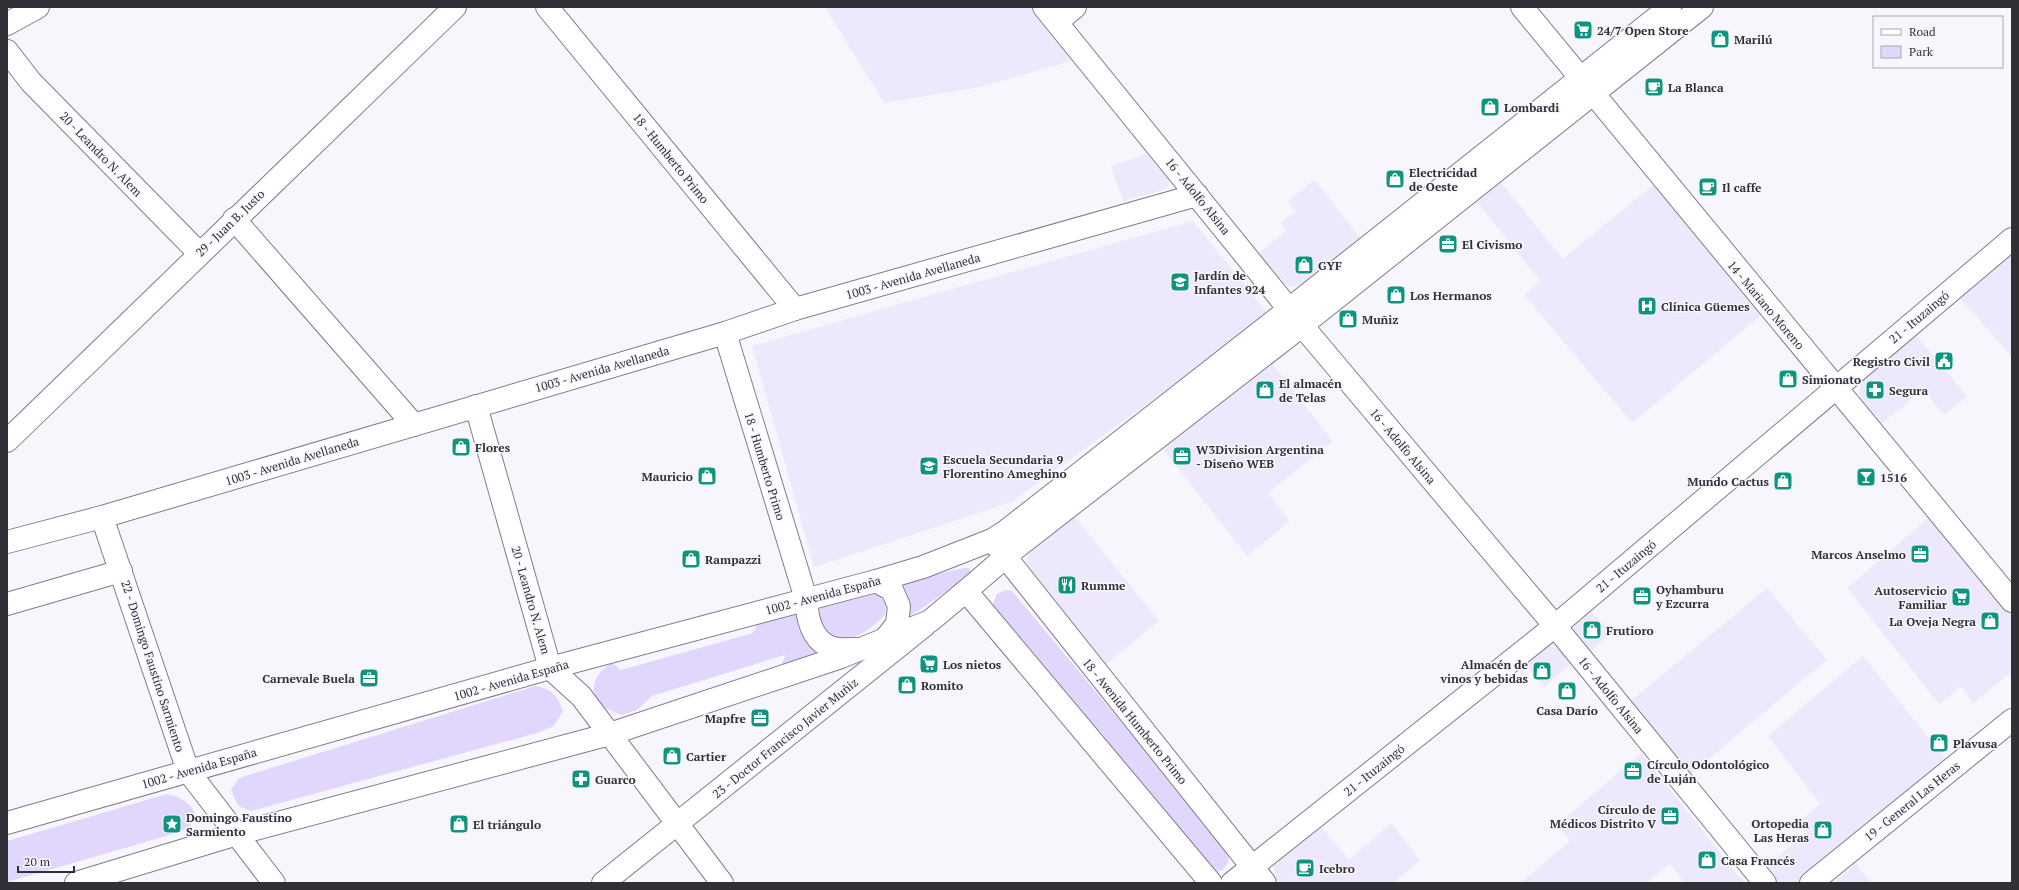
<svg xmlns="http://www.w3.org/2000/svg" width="2019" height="890" font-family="'PT Serif',serif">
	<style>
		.built { fill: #ede8fb }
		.green { fill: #e1d7fc }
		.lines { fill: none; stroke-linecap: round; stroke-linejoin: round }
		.minor-casing { stroke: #807c8b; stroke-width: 24 }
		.major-casing { stroke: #807c8b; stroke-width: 24 }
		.minor { stroke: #fff; stroke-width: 22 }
		.major { stroke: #fff; stroke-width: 22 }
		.labels { text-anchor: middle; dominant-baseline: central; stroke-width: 3; stroke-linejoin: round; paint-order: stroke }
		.poi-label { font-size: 12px; font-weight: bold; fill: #313036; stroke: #f8f6fd; text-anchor: start }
		.street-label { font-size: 12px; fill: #313036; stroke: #f8f6fd }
	</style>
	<rect width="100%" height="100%" fill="#f8f6fd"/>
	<!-- built -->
	<g class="built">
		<path d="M825 7H1032L1074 60 980 87 884 103Z"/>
		<path d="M1147 154 1169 181 1168 186 1163 190 1123 201 1111 166Z"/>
		<path d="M1315 180 1361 239 1304 285 1291 287 1279 281 1257 254 1287 230 1281 223 1296 211 1288 201Z"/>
		<path d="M1499 180 1563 259 1657 182 1765 312 1632 423 1524 295 1540 281 1474 198Z"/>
		<path d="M1193 221 1269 315 1012 502 814 567 752 346Z"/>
		<path d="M2012 248V357L1958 296Z"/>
		<path d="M1915 334 1967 396 1944 415 1923 390 1880 425 1862 403 1859 393 1861 383 1864 377Z"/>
		<path d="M1270 361 1333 441 1268 493 1290 521 1247 556 1161 447Z"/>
		<path d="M1933 514 2012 613V677L2009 674 1973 703 1961 686 1939 704 1847 588Z"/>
		<path d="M1074 516 1159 621 1105 665 1028 568 1027 558 1033 548Z"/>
		<path d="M1767 588 1827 660 1687 777 1627 704Z"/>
		<path d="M1589 609 1611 633 1589 653 1572 633 1575 620Z"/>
		<path d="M1550 645 1559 649 1572 663 1544 687 1523 660 1543 646Z"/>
		<path d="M1863 656 1948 762 1799 883H1772L1762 870 1806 833 1798 823 1820 804 1768 736Z"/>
		<path d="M1641 753 1744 883H1685L1670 864 1646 883H1520L1570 841 1557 825Z"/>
		<path d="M1317 822 1349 860 1391 823 1420 860 1393 883H1279L1274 872 1273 865 1275 859Z"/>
		<path d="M1856 864 1871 883H1833Z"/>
	</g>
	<!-- green -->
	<g class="green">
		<path d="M964 568H969L972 573 968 577 907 618 898 583Z"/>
		<path d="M876 588 886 605 885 615C868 631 862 636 839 641L824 631 817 620 821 604Z"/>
		<path d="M1005 590 1012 591 1226 848C1233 862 1225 873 1210 873L991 608 997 594Z"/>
		<path d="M791 610 797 617 799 631 808 646 825 655 780 669 785 655 652 696 637 710 622 715C616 713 607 710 602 705 586 690 596 671 612 663L621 670 753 633 762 615Z"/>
		<path d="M535 686C552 689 557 695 563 711L554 726 537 733 251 811 238 806 231 790 239 778Z"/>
		<path d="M167 794C180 797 189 801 195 813L191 825 180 832 7 882V841Z"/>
	</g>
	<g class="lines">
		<defs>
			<g id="minor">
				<path d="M547 7 795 309"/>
				<path d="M1044 7 1310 335 1555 626 1765 883"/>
				<path d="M1522 7 2012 601"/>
				<path d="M1057 22 1075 7"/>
				<path d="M7 24 38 7"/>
				<path d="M7 51 31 82 199 253"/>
				<path d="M234 219 414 425"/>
				<path d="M725 333 806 599"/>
				<path d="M476 406 550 668 581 696 722 883"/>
				<path d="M7 441 455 7"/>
				<path d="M102 517 188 771 274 883"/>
				<path d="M992 540 1006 531 1273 322 1670 7"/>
				<path d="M7 542 102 517 725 333 795 309 1197 195"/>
				<path d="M966 591 1017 547 1286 338 1702 7"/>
				<path d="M7 604 121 571"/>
				<path d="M603 883 924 626"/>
				<path d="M1232 883 1555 626 2012 239"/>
				<path d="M1811 883 2012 720"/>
			</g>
			<g id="major">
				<path d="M876 581 892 590 899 606 897 624 886 638"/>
				<path d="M806 599C807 619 812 642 833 648 840 650 849 649 856 649"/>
				<path d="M7 823 550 668 876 581 923 567 992 540 1265 883"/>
				<path d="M76 883 237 834 610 734 841 657 930 621 966 591 1211 883"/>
			</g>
		</defs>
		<!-- minor casing -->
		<use href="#minor" class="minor-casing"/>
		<!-- major casing -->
		<use href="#major" class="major-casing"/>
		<!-- minor -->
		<use href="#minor" class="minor"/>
		<!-- major -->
		<use href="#major" class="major"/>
	</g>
	<!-- icons -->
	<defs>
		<symbol id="supermarket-square" viewBox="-11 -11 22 22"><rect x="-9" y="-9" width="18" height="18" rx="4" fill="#0f957f" stroke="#f8f6fd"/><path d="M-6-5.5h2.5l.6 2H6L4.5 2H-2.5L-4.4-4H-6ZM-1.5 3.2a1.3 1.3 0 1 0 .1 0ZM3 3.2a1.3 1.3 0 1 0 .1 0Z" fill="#fff"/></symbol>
		<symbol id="shop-square" viewBox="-11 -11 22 22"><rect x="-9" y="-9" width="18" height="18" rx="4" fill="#0f957f" stroke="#f8f6fd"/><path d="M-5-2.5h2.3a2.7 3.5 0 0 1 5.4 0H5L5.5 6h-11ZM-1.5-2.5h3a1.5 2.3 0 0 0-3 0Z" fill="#fff"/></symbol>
		<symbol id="cafe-square" viewBox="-11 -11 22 22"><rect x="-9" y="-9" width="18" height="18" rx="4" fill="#0f957f" stroke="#f8f6fd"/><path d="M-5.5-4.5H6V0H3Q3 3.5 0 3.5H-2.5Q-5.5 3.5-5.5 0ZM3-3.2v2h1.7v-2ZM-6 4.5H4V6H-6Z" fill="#fff"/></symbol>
		<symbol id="office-square" viewBox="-11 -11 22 22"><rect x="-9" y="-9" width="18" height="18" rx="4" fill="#0f957f" stroke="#f8f6fd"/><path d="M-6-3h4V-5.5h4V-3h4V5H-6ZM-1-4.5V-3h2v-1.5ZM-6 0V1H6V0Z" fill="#fff"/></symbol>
		<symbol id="school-square" viewBox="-11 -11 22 22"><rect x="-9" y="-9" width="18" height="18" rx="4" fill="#0f957f" stroke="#f8f6fd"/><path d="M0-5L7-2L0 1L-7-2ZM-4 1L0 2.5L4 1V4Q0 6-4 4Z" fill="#fff"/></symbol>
		<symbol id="hospital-square" viewBox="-11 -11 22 22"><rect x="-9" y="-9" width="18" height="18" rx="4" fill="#0f957f" stroke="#f8f6fd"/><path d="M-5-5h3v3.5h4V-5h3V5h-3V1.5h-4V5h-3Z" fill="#fff"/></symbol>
		<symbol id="civic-square" viewBox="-11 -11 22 22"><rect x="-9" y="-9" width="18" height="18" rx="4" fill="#0f957f" stroke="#f8f6fd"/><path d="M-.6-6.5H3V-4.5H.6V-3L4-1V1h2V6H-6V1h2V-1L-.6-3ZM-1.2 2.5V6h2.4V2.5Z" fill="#fff"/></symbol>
		<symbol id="pharmacy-square" viewBox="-11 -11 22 22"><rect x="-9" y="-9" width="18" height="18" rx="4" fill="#0f957f" stroke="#f8f6fd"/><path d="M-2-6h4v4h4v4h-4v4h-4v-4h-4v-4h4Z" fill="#fff"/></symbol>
		<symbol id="bar-square" viewBox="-11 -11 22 22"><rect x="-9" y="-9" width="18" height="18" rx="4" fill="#0f957f" stroke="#f8f6fd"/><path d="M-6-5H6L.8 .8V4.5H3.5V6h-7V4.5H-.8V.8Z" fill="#fff"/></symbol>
		<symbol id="restaurant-square" viewBox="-11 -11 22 22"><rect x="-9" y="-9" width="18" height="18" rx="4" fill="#0f957f" stroke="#f8f6fd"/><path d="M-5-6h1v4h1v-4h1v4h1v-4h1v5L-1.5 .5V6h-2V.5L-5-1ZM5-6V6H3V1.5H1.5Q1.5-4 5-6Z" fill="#fff"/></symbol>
		<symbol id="sight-square" viewBox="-11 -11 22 22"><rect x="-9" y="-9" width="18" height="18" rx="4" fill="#0f957f" stroke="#f8f6fd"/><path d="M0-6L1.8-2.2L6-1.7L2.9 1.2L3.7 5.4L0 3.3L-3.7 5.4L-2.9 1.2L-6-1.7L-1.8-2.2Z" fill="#fff"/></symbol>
	</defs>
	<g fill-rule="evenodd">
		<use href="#supermarket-square" x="1572" y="19" width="22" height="22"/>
		<use href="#shop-square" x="1709" y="28" width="22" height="22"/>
		<use href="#cafe-square" x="1643" y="76" width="22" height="22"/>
		<use href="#shop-square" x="1479" y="96" width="22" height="22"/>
		<use href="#shop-square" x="1384" y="168" width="22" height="22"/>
		<use href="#cafe-square" x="1697" y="176" width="22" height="22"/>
		<use href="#office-square" x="1437" y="233" width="22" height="22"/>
		<use href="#shop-square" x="1293" y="254" width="22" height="22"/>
		<use href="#school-square" x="1169" y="271" width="22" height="22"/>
		<use href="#shop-square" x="1385" y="284" width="22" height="22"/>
		<use href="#hospital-square" x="1636" y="295" width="22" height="22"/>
		<use href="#shop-square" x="1337" y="308" width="22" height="22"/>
		<use href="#civic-square" x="1933" y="350" width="22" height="22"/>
		<use href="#shop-square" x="1777" y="368" width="22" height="22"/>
		<use href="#shop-square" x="1254" y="379" width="22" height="22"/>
		<use href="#pharmacy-square" x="1864" y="379" width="22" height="22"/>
		<use href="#shop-square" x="450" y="436" width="22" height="22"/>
		<use href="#office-square" x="1171" y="445" width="22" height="22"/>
		<use href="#school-square" x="918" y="455" width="22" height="22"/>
		<use href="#shop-square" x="696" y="465" width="22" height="22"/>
		<use href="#bar-square" x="1855" y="466" width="22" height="22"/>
		<use href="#shop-square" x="1772" y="470" width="22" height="22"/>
		<use href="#office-square" x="1909" y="543" width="22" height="22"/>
		<use href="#shop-square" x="680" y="548" width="22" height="22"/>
		<use href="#restaurant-square" x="1056" y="574" width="22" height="22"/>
		<use href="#office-square" x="1631" y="585" width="22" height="22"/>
		<use href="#supermarket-square" x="1950" y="586" width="22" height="22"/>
		<use href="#shop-square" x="1979" y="610" width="22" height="22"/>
		<use href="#shop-square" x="1581" y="619" width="22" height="22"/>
		<use href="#supermarket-square" x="918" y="653" width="22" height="22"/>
		<use href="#shop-square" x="1531" y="660" width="22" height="22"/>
		<use href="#office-square" x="358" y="667" width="22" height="22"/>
		<use href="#shop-square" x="896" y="674" width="22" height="22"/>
		<use href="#shop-square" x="1556" y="680" width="22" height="22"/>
		<use href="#office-square" x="749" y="707" width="22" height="22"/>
		<use href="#shop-square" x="1928" y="732" width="22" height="22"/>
		<use href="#shop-square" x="661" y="745" width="22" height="22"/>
		<use href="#office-square" x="1622" y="760" width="22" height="22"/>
		<use href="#pharmacy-square" x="570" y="768" width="22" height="22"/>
		<use href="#office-square" x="1659" y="805" width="22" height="22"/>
		<use href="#sight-square" x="161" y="813" width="22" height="22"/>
		<use href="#shop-square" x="448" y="813" width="22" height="22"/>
		<use href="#shop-square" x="1812" y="819" width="22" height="22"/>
		<use href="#shop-square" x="1696" y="849" width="22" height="22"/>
		<use href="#cafe-square" x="1294" y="857" width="22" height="22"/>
	</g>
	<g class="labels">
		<!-- poi labels -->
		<g class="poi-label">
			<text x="1597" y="30">24/7 Open Store</text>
			<text x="1734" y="39">Marilú</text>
			<text x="1668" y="87">La Blanca</text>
			<text x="1504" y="107">Lombardi</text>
			<text x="1409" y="172">Electricidad<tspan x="1409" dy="14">de Oeste</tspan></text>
			<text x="1722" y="187">Il caffe</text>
			<text x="1462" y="244">El Civismo</text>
			<text x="1318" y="265">GYF</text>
			<text x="1194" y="275">Jardín de<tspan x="1194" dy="14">Infantes 924</tspan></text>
			<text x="1410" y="295">Los Hermanos</text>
			<text x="1661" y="306">Clínica Güemes</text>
			<text x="1362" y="319">Muñiz</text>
			<text x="1930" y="361" text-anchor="end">Registro Civil</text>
			<text x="1802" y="379">Simionato</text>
			<text x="1279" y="383">El almacén<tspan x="1279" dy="14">de Telas</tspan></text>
			<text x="1889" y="390">Segura</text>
			<text x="475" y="447">Flores</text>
			<text x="1196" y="449">W3Division Argentina<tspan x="1196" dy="14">- Diseño WEB</tspan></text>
			<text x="943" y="459">Escuela Secundaria 9<tspan x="943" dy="14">Florentino Ameghino</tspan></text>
			<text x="693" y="476" text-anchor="end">Mauricio</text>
			<text x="1880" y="477">1516</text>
			<text x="1769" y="481" text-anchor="end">Mundo Cactus</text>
			<text x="1906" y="554" text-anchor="end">Marcos Anselmo</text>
			<text x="705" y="559">Rampazzi</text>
			<text x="1081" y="585">Rumme</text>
			<text x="1656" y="589">Oyhamburu<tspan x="1656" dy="14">y Ezcurra</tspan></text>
			<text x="1947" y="590" text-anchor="end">Autoservicio<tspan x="1947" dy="14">Familiar</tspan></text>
			<text x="1976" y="621" text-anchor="end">La Oveja Negra</text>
			<text x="1606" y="630">Frutioro</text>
			<text x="943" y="664">Los nietos</text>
			<text x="1528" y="664" text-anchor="end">Almacén de<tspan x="1528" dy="14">vinos y bebidas</tspan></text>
			<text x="355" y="678" text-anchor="end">Carnevale Buela</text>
			<text x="921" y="685">Romito</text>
			<text x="1567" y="710" text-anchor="middle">Casa Darío</text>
			<text x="746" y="718" text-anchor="end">Mapfre</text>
			<text x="1953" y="743">Plavusa</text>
			<text x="686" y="756">Cartier</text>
			<text x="1647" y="764">Círculo Odontológico<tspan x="1647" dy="14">de Luján</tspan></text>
			<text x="595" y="779">Guarco</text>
			<text x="1656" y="809" text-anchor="end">Círculo de<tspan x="1656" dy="14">Médicos Distrito V</tspan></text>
			<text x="186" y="817">Domingo Faustino<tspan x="186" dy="14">Sarmiento</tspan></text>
			<text x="1809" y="823" text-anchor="end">Ortopedia<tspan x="1809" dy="14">Las Heras</tspan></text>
			<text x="473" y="824">El triángulo</text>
			<text x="1721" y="860">Casa Francés</text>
			<text x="1319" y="868">Icebro</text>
		</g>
		<!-- street labels -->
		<g class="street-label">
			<text transform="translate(101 154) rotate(46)">20 - Leandro N. Alem</text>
			<text transform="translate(671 158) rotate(51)">18 - Humberto Primo</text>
			<text transform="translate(1198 196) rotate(51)">16 - Adolfo Alsina</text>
			<text transform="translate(230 223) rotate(-44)">29 - Juan B. Justo</text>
			<text transform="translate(913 276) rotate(-16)">1003 - Avenida Avellaneda</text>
			<text transform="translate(1766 305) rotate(50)">14 - Mariano Moreno</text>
			<text transform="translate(1919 317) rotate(-40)">21 - Ituzaingó</text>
			<text transform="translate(602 369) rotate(-16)">1003 - Avenida Avellaneda</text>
			<text transform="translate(1403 446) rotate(50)">16 - Adolfo Alsina</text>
			<text transform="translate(292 461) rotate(-17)">1003 - Avenida Avellaneda</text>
			<text transform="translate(765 466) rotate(73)">18 - Humberto Primo</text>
			<text transform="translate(1626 566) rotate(-40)">21 - Ituzaingó</text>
			<text transform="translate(823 595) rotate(-15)">1002 - Avenida España</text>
			<text transform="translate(531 600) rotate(74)">20 - Leandro N. Alem</text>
			<text transform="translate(153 666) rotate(72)">22 - Domingo Faustino Sarmiento</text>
			<text transform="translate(511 680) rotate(-16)">1002 - Avenida España</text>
			<text transform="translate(1611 695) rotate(51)">16 - Adolfo Alsina</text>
			<text transform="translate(1135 721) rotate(51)">18 - Avenida Humberto Primo</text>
			<text transform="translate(785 738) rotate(-39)">23 - Doctor Francisco Javier Muñiz</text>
			<text transform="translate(199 768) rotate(-16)">1002 - Avenida España</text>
			<text transform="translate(1374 770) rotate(-39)">21 - Ituzaingó</text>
			<text transform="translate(1912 801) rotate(-39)">19 - General Las Heras</text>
		</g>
	</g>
	<!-- border -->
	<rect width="2019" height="890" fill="none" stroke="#313036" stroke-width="16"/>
	<!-- legend -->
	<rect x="1873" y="16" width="130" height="52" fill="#f8f6fd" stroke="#a8a7ad"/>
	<rect x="1881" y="29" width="20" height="6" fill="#ffffff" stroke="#a8a7ad"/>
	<text x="1909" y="36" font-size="12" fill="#313036">Road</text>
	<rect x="1881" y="46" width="20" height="12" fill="#e1d7fc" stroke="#a8a7ad"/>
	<text x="1909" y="56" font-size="12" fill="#313036">Park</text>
	<!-- scale -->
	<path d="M18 866v6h56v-6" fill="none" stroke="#313036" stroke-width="2"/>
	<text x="24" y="866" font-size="12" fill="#313036" stroke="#f8f6fd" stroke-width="3" paint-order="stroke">20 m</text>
</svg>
